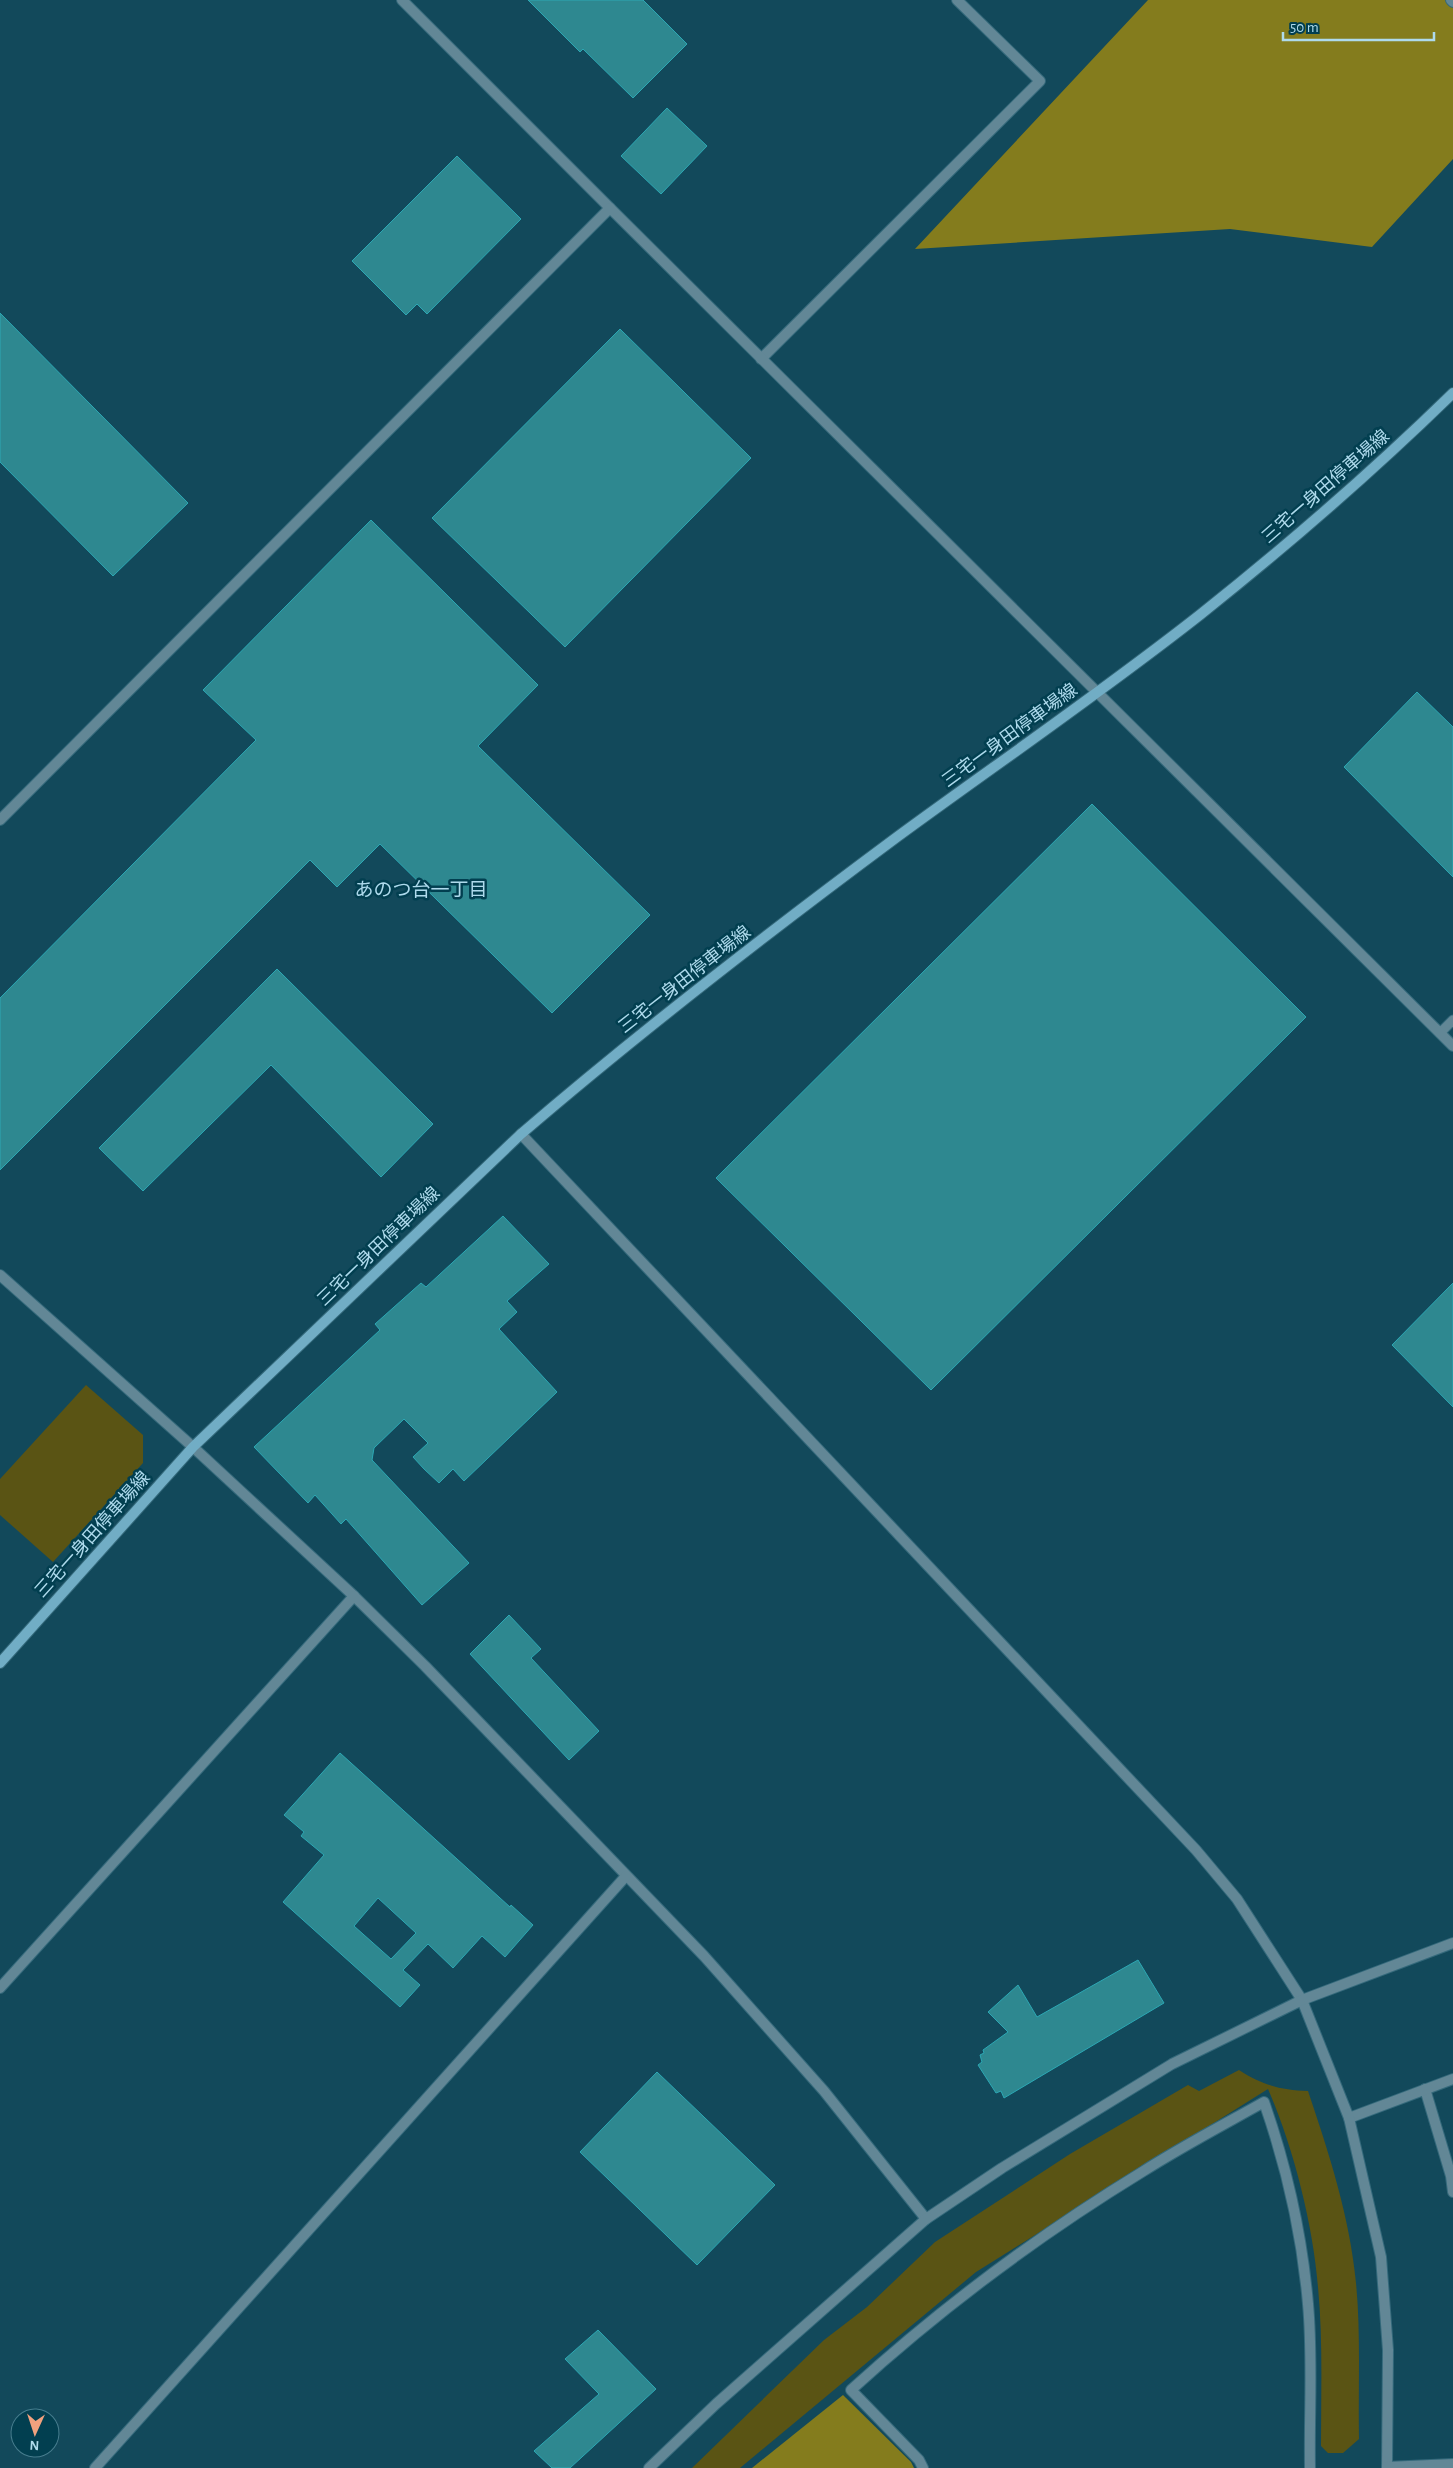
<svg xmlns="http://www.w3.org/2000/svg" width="1453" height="2468" font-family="'Alegreya Sans','Noto Sans JP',sans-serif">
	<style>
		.green { fill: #5a5414 }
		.forest { fill: #847c1d }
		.building { fill: #2e8890; stroke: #2ca8b4; fill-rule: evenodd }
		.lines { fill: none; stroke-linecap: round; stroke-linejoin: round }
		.service-casing { stroke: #34697b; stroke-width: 11 }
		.minor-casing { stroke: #34697b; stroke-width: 12 }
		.tertiary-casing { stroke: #34697b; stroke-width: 12 }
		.secondary-casing { stroke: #34697b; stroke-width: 12 }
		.service { stroke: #628796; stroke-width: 9 }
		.minor { stroke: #628796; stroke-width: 10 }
		.tertiary { stroke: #628796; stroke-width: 10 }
		.secondary { stroke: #71adc5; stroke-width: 10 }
		.labels { text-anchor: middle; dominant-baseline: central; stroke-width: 5; stroke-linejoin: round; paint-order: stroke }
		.street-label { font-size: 18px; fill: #aedaec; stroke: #023f50 }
		.neighbourhood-label { font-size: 19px; fill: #aedaec; stroke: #023f50 }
	</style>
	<rect width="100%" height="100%" fill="#12495b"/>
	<!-- green -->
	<g class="green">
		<path d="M86 1385 143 1435V1463L53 1562 0 1515V1479Z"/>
		<path d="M1239 2070C1262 2085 1281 2090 1308 2091 1329 2153 1350 2218 1356 2283 1361 2333 1358 2388 1359 2439L1343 2453H1328L1321 2446C1321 2393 1323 2339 1318 2287 1313 2224 1293 2146 1268 2089L976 2272 740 2468H692L824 2340 867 2307 935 2242 1070 2154 1188 2085 1199 2091Z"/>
	</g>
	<!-- forest -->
	<g class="forest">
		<path d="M1148 0H1453V159L1372 247 1230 229 915 249Z"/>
		<path d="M843 2395 911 2462 914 2468H752Z"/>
	</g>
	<!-- building -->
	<g class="building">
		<path d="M528 0H643L687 44 633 98 583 49 580 52Z"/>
		<path d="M667 108 707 146 661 194 621 156Z"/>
		<path d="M457 156 521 219 427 314 417 304 406 315 352 261Z"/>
		<path d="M0 313 188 503 113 576 0 462Z"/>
		<path d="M620 329 751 458 565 647 432 518Z"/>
		<path d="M371 520 538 685 478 746 650 915 552 1013 380 844 337 887 310 860 0 1170V998L256 740 203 690Z"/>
		<path d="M1417 692 1453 727V877L1344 767Z"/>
		<path d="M1092 804 1306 1017 931 1390 716 1178Z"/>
		<path d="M277 969 433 1124 381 1177 271 1065 143 1191 99 1148Z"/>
		<path d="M503 1216 549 1264 507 1301 517 1312 499 1329 557 1392 464 1481 453 1469 439 1483 424 1469 413 1457 428 1443 404 1419 374 1448 372 1460 469 1563 422 1605 346 1519 341 1524 315 1495 308 1503 254 1447 380 1330 375 1324 421 1283 426 1287Z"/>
		<path d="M1453 1283V1407L1392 1345Z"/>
		<path d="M509 1615 541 1649 531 1658 599 1731 569 1760 470 1654Z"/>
		<path d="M340 1753 510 1907 511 1905 533 1925 505 1957 482 1936 453 1968 428 1944 403 1970 420 1985 400 2007 283 1902 324 1855 301 1836 304 1832 284 1815ZM378 1898 416 1933 391 1959 354 1926Z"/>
		<path d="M1138 1960 1164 2003 1004 2098 1001 2091 996 2093 978 2065 982 2062 980 2055 984 2053 983 2050 1008 2032 988 2012 1018 1985 1037 2017Z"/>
		<path d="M657 2072 775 2185 697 2265 580 2152Z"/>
		<path d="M598 2330 656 2389 570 2468H552L534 2451 599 2394 565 2359Z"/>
	</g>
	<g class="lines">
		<defs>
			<path id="service" d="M1440 1033 1453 1020"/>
			<g id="minor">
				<path d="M402 0 610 208"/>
				<path d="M761 359 1040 81 957 0"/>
				<path d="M1425 2089 1451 2176 1453 2192"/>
				<path d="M1349 2118 1453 2079"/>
				<path d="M923 2468 919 2460 851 2390C940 2309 1039 2235 1142 2172 1181 2147 1223 2125 1264 2102 1287 2168 1302 2234 1308 2304 1313 2358 1309 2414 1310 2468"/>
			</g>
			<g id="tertiary">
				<path d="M1451 0 1453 2"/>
				<path d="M0 820 610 208 1453 1046"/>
				<path d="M521 1134 1196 1850 1237 1899 1302 2000 1349 2118 1381 2257 1388 2350 1387 2468"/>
				<path d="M0 1275 193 1447 354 1596"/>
				<path d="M0 1988 354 1596 425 1666 704 1956 824 2091 926 2219"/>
				<path d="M1387 2467 1453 2464"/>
				<path d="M95 2468 626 1876"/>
				<path d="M649 2468 716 2404 926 2219 1002 2168 1172 2064 1302 2000 1453 1943"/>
			</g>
			<path id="secondary" d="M0 1663 193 1447 521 1134C642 1030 769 932 897 837 998 763 1102 692 1201 614 1289 544 1373 471 1453 393"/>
		</defs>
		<!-- service casing -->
		<use href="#service" class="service-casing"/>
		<!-- minor casing -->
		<use href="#minor" class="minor-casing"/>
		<!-- tertiary casing -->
		<use href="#tertiary" class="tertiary-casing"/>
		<!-- secondary casing -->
		<use href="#secondary" class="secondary-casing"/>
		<!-- service -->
		<use href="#service" class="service"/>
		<!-- minor -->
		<use href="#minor" class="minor"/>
		<!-- tertiary -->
		<use href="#tertiary" class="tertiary"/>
		<!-- secondary -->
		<use href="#secondary" class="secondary"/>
	</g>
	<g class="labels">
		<!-- street labels -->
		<g class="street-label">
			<text transform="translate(1326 487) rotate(-41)">三宅一身田停車場線</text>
			<text transform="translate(1010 736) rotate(-36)">三宅一身田停車場線</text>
			<text transform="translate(685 980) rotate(-38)">三宅一身田停車場線</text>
			<text transform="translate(379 1247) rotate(-44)">三宅一身田停車場線</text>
			<text transform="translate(93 1535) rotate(-48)">三宅一身田停車場線</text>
		</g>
		<!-- neighbourhood labels -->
		<g class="neighbourhood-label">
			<text x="421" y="890">あのつ台一丁目</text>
		</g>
	</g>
	<!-- north arrow -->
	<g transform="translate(35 2433) rotate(183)"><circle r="24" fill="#023f50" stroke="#477d8e"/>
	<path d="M0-4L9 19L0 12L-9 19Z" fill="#f1a17e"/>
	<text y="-8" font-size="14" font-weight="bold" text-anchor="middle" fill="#aedaec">N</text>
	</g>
	<!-- scale -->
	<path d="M1283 32v8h151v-8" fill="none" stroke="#aedaec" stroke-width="2.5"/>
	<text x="1290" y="32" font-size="15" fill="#aedaec" stroke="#023f50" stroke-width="4" paint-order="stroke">50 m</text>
</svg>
